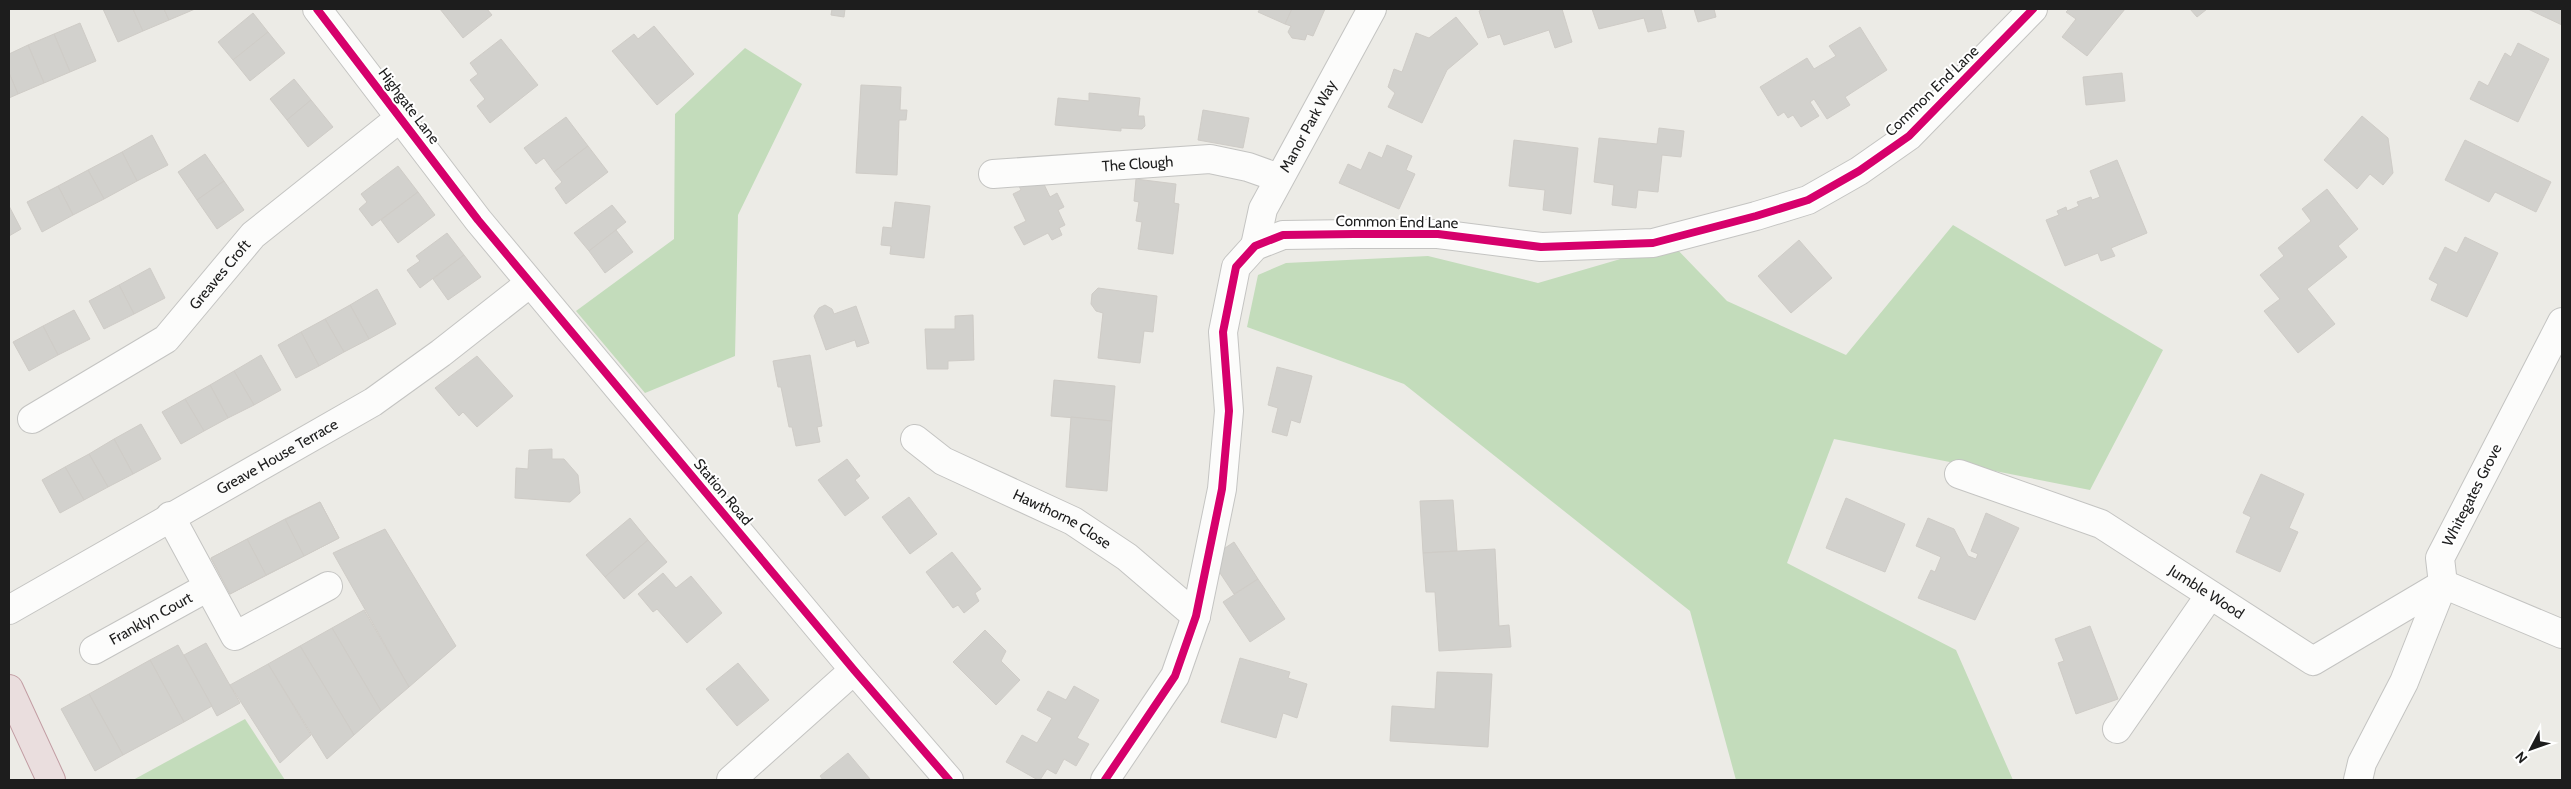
<svg xmlns="http://www.w3.org/2000/svg" width="2571" height="789" font-family="Cabin,sans-serif">
	<style>
		.forest { fill: #c3dcbb }
		.building { fill: #d2d1cd; stroke: #cfccc7 }
		.lines { fill: none; stroke-linecap: round; stroke-linejoin: round }
		.minor-casing { stroke: #c4c4c2; stroke-width: 30 }
		.highway-casing { stroke: #c29da3; stroke-width: 30 }
		.minor { stroke: #fcfcfb; stroke-width: 28 }
		.highway { stroke: #eadede; stroke-width: 28 }
		.cycleway-casing { stroke: #fff; stroke-width: 11 }
		.cycleway { stroke: #d6006c; stroke-width: 8 }
		.labels { text-anchor: middle; dominant-baseline: central; stroke-width: 4; stroke-linejoin: round; paint-order: stroke }
		.street-label { font-size: 15px; fill: #1d1d1d; stroke: #fff }
	</style>
	<rect width="100%" height="100%" fill="#ecebe6"/>
	<!-- forest -->
	<g class="forest">
		<path d="M745 48 802 84 738 215 735 356 645 393 576 311 674 239 675 114Z"/>
		<path d="M1953 225 2163 350 2090 490 1834 439 1787 563 1956 650 2013 780H1736L1690 611 1404 384 1247 327 1258 275 1286 263 1428 256 1538 283 1672 244 1727 301 1846 355Z"/>
		<path d="M245 719 285 780H133Z"/>
	</g>
	<!-- building -->
	<g class="building">
		<path d="M103 9H133L143 31 118 42Z"/>
		<path d="M133 9H164L169 20 143 31Z"/>
		<path d="M164 9H195L169 20Z"/>
		<path d="M440 9H487L492 15 463 38Z"/>
		<path d="M832 9H845L844 17 831 15Z"/>
		<path d="M1260 9H1292L1285 24 1258 12Z"/>
		<path d="M1292 9H1325L1313 36 1307 34 1305 40 1292 38 1288 32 1291 26 1285 24Z"/>
		<path d="M1485 9H1562L1572 42 1555 48 1549 30 1504 45 1500 34 1488 38 1479 11Z"/>
		<path d="M1592 9H1661L1666 28 1648 32 1644 18 1599 29Z"/>
		<path d="M1694 9H1714L1716 17 1698 22Z"/>
		<path d="M2069 9H2125L2087 56 2062 37 2076 19 2066 12Z"/>
		<path d="M2190 9H2207L2197 17Z"/>
		<path d="M2528 9H2562V25Z"/>
		<path d="M253 13 268 32 233 60 218 42Z"/>
		<path d="M1456 17 1478 44 1447 70 1422 123 1388 107 1395 93 1388 87 1394 69 1402 72 1416 33 1429 38Z"/>
		<path d="M80 23 96 61 70 72 54 34Z"/>
		<path d="M654 26 694 74 657 105 612 51 634 34 638 39Z"/>
		<path d="M1860 27 1887 70 1845 97 1850 105 1827 119 1814 99 1810 102 1819 116 1801 127 1793 115 1788 118 1784 112 1778 116 1760 87 1807 58 1814 69 1836 56 1829 46Z"/>
		<path d="M268 32 285 53 250 81 233 60Z"/>
		<path d="M54 34 70 72 44 83 28 45Z"/>
		<path d="M501 39 538 85 490 123 477 106 485 99 470 80 478 74 470 63Z"/>
		<path d="M2518 43 2549 59 2518 122 2470 99 2479 81 2488 86 2505 53 2511 57Z"/>
		<path d="M28 45 44 83 18 94 9 73V54Z"/>
		<path d="M9 73 18 94 9 98Z"/>
		<path d="M2122 73 2125 101 2086 105 2083 77Z"/>
		<path d="M294 79 311 100 287 120 270 99Z"/>
		<path d="M861 85 901 87 900 110H907L906 120H899L897 175 856 173Z"/>
		<path d="M1089 93 1140 98 1138 116H1144L1145 126 1142 129 1121 128V131L1055 125 1058 98 1089 101Z"/>
		<path d="M311 100 333 127 308 147 287 120Z"/>
		<path d="M1203 110 1249 118 1243 148 1198 140Z"/>
		<path d="M2362 116 2388 138 2393 173 2383 185 2370 174 2357 189 2324 160Z"/>
		<path d="M566 117 588 146 554 172 544 158 536 164 524 148Z"/>
		<path d="M1659 128 1684 131 1681 157 1662 155 1658 192 1638 190 1636 208 1612 205 1614 185 1594 182 1599 138 1657 144Z"/>
		<path d="M152 135 168 165 137 181 122 152Z"/>
		<path d="M1514 140 1578 148 1571 214 1543 210 1545 190 1509 186Z"/>
		<path d="M2465 140 2551 182 2536 212 2495 192 2489 202 2445 180Z"/>
		<path d="M1387 145 1412 156 1406 170 1415 174 1399 209 1339 183 1348 164 1361 170 1369 152 1382 158Z"/>
		<path d="M588 146 608 172 566 204 555 188 562 182 554 172Z"/>
		<path d="M122 152 137 181 104 199 88 170Z"/>
		<path d="M205 154 224 181 197 200 178 172Z"/>
		<path d="M2117 160 2147 233 2111 248 2115 256 2101 261 2098 253 2065 266 2046 220 2059 215 2057 211 2066 207 2067 211 2079 206 2077 202 2091 197 2092 200 2100 197 2090 171Z"/>
		<path d="M398 166 418 192 372 226 359 209 367 202 361 194Z"/>
		<path d="M88 170 104 199 73 215 58 186Z"/>
		<path d="M1033 179 1042 180 1050 197 1057 193 1064 207 1058 210 1065 225 1059 228 1062 235 1052 240 1048 233 1024 245 1014 227 1026 221 1013 194 1021 190 1019 186Z"/>
		<path d="M1136 179 1176 184 1174 203 1179 204 1173 254 1138 249 1142 222 1136 221 1139 202 1134 201Z"/>
		<path d="M224 181 244 210 217 229 197 200Z"/>
		<path d="M58 186 73 215 42 232 27 202Z"/>
		<path d="M2327 189 2358 229 2338 246 2347 257 2307 289 2335 324 2298 353 2264 311 2280 299 2260 275 2284 256 2278 248 2311 221 2302 209Z"/>
		<path d="M418 192 435 215 398 243 381 220Z"/>
		<path d="M895 202 930 206 924 258 890 254 891 246 881 245 883 227 892 228Z"/>
		<path d="M612 205 626 222 589 251 574 233Z"/>
		<path d="M9 206 21 229 9 236Z"/>
		<path d="M616 230 633 252 605 273 589 251Z"/>
		<path d="M447 233 464 255 420 288 407 270 420 261 416 256Z"/>
		<path d="M2465 237 2498 253 2467 317 2431 300 2438 284 2429 279 2445 247 2457 253Z"/>
		<path d="M1799 240 1832 278 1791 313 1758 276Z"/>
		<path d="M464 255 481 277 448 300 433 279Z"/>
		<path d="M150 268 165 298 134 314 119 285Z"/>
		<path d="M119 285 134 314 104 329 89 301Z"/>
		<path d="M1098 288 1157 296 1153 332 1144 331 1140 363 1098 358 1103 313 1096 311 1091 304 1092 294Z"/>
		<path d="M377 289 396 324 369 339 350 305Z"/>
		<path d="M350 305 369 339 344 352 325 319Z"/>
		<path d="M825 305 832 309 834 314 856 306 869 343 857 347 855 340 826 350 814 316 819 308Z"/>
		<path d="M74 310 90 339 58 355 43 326Z"/>
		<path d="M973 315 974 360 948 361V369H927L925 329H955V316Z"/>
		<path d="M325 319 344 352 319 366 301 332Z"/>
		<path d="M43 326 58 355 29 371 13 342Z"/>
		<path d="M301 332 319 366 296 378 278 345Z"/>
		<path d="M261 355 281 390 254 405 234 371Z"/>
		<path d="M810 355 822 426 817 427 820 442 796 446 792 427H789L781 387H778L773 361Z"/>
		<path d="M477 356 513 396 477 427 463 412 459 416 435 388Z"/>
		<path d="M1277 367 1312 376 1300 423 1291 420 1287 436 1272 432 1278 408 1268 405Z"/>
		<path d="M234 371 254 405 228 418 210 385Z"/>
		<path d="M1054 380 1115 386 1112 421 1051 416Z"/>
		<path d="M210 385 228 418 204 431 185 399Z"/>
		<path d="M185 399 204 431 181 444 162 412Z"/>
		<path d="M1071 417 1112 421 1107 491 1066 487Z"/>
		<path d="M141 424 161 459 133 474 114 439Z"/>
		<path d="M114 439 133 474 108 487 89 454Z"/>
		<path d="M552 449V459H564L578 475 580 493 570 502 515 498 516 468 528 469 529 450Z"/>
		<path d="M89 454 108 487 84 500 65 467Z"/>
		<path d="M847 459 860 476 855 480 869 498 845 516 818 480Z"/>
		<path d="M65 467 84 500 60 513 42 480Z"/>
		<path d="M2261 474 2304 494 2289 528 2298 532 2280 572 2236 552 2251 517 2243 513Z"/>
		<path d="M909 497 937 534 910 554 882 517Z"/>
		<path d="M1846 498 1905 524 1885 572 1826 548Z"/>
		<path d="M1453 500 1457 551 1423 553 1420 501Z"/>
		<path d="M320 502 339 538 304 556 285 519Z"/>
		<path d="M320 502 339 538 230 594 211 558Z"/>
		<path d="M1986 513 2019 528 1975 620 1918 598 1931 570 1935 572 1941 557 1916 546 1928 518 1954 529 1968 556 1976 559 1978 554 1971 551Z"/>
		<path d="M630 518 648 540 605 577 586 555Z"/>
		<path d="M285 519 304 556 266 575 247 539Z"/>
		<path d="M385 529 456 646 409 687 333 553Z"/>
		<path d="M247 539 266 575 230 594 211 558Z"/>
		<path d="M648 540 667 562 624 599 605 577Z"/>
		<path d="M1234 542 1258 579 1234 594 1210 558Z"/>
		<path d="M1495 549 1499 626 1509 625 1511 647 1439 651 1435 592H1426L1423 553Z"/>
		<path d="M952 552 981 589 975 593 979 601 964 613 958 605 953 608 926 572Z"/>
		<path d="M663 573 676 588 691 576 722 613 687 643 657 609 653 612 638 594Z"/>
		<path d="M1258 579 1285 619 1250 642 1223 602Z"/>
		<path d="M364 610 409 687 381 711 332 628Z"/>
		<path d="M2090 626 2118 699 2076 714 2058 663 2064 661 2055 639Z"/>
		<path d="M332 628 381 711 354 735 300 646Z"/>
		<path d="M985 630 1006 651 1001 661 1020 680 996 705 953 662Z"/>
		<path d="M206 643 240 703 217 716 184 655Z"/>
		<path d="M178 645 212 706 184 722 150 660Z"/>
		<path d="M300 646 354 735 327 759 268 664Z"/>
		<path d="M1240 658 1290 672 1288 678 1307 684 1297 718 1283 713 1276 738 1221 722Z"/>
		<path d="M150 660 184 722 123 755 89 694Z"/>
		<path d="M738 663 769 700 737 726 706 689Z"/>
		<path d="M268 664 311 735 280 763 230 685Z"/>
		<path d="M1437 672 1492 674 1488 747 1390 741 1392 706 1435 709Z"/>
		<path d="M1074 686 1099 700 1077 738 1089 744 1076 766 1064 759 1056 774 1047 769 1040 780H1038L1006 762 1022 735 1037 743 1052 718 1037 710 1048 691 1066 700Z"/>
		<path d="M89 694 123 755 95 771 61 709Z"/>
		<path d="M848 753 870 779 823 780 820 776Z"/>
	</g>
	<g class="lines">
		<defs>
			<g id="minor">
				<path d="M317 9 478 220 854 670 949 780"/>
				<path id="s1" d="M993 174 1210 159 1248 167 1279 178"/>
				<path id="s2" d="M1255 246 1263 209 1372 9"/>
				<path d="M2562 322 2440 558 2443 584 2562 634"/>
				<path id="s3" d="M32 419 166 339 253 235 401 117"/>
				<path id="s4" d="M915 439 943 461 1073 521 1127 557 1196 616"/>
				<path id="s5" d="M1959 474 2101 524 2313 661 2443 584"/>
				<path d="M170 516 235 636 328 586"/>
				<path id="s6" d="M9 610 373 402 441 353 530 283"/>
				<path id="s7" d="M94 650 208 587"/>
				<path d="M2117 729 2210 595"/>
				<path d="M731 780 854 670"/>
				<path d="M1105 780 1175 676 1196 616 1222 489 1229 411 1223 332 1236 267 1255 246 1283 235 1354 234H1438L1541 247 1653 243 1756 216 1808 200 1859 171 1909 136 2033 9"/>
				<path d="M2358 780 2362 763 2404 682 2443 584"/>
			</g>
			<path id="highway" d="M9 689 51 780"/>
		</defs>
		<!-- minor casing -->
		<use href="#minor" class="minor-casing"/>
		<!-- highway casing -->
		<use href="#highway" class="highway-casing"/>
		<!-- minor -->
		<use href="#minor" class="minor"/>
		<!-- highway -->
		<use href="#highway" class="highway"/>
		<defs>
			<g id="cycleway">
				<path d="M317 9 478 220 854 670 949 780"/>
				<path d="M1105 780 1175 676 1196 616 1222 489 1229 411 1223 332 1236 267 1255 246 1283 235 1354 234H1438L1541 247 1653 243 1756 216 1808 200 1859 171 1909 136 2033 9"/>
			</g>
		</defs>
		<!-- cycleway casing -->
		<use href="#cycleway" class="cycleway-casing"/>
		<!-- cycleway -->
		<use href="#cycleway" class="cycleway"/>
	</g>
	<g class="labels">
		<!-- street labels -->
		<g class="street-label">
			<text transform="translate(1932 91) rotate(-44)">Common End Lane</text>
			<text transform="translate(409 106) rotate(53)">Highgate Lane</text>
			<text stroke="none"><textPath href="#s2" startOffset="132">Manor Park Way</textPath></text>
			<text stroke="none"><textPath href="#s1" startOffset="145">The Clough</textPath></text>
			<text transform="translate(1397 222) rotate(1)">Common End Lane</text>
			<text stroke="none"><textPath href="#s3" startOffset="240">Greaves Croft</textPath></text>
			<text stroke="none"><textPath href="#s6" startOffset="309">Greave House Terrace</textPath></text>
			<text transform="translate(723 492) rotate(50)">Station Road</text>
			<text transform="translate(2472 495) rotate(-63)">Whitegates Grove</text>
			<text stroke="none"><textPath href="#s4" startOffset="168">Hawthorne Close</textPath></text>
			<text stroke="none"><textPath href="#s5" startOffset="276">Jumble Wood</textPath></text>
			<text stroke="none"><textPath href="#s7" startOffset="65">Franklyn Court</textPath></text>
		</g>
	</g>
	<!-- border -->
	<rect width="2571" height="789" fill="none" stroke="#1d1d1d" stroke-width="20"/>
	<!-- north arrow -->
	<g transform="translate(2531 749) rotate(229)" stroke="#ffffff" stroke-width="4" paint-order="stroke">
	<path d="M0-4L9 19L0 12L-9 19Z" fill="#1d1d1d"/>
	<text y="-8" font-size="14" font-weight="bold" text-anchor="middle" fill="#1d1d1d">N</text>
	</g>
</svg>
